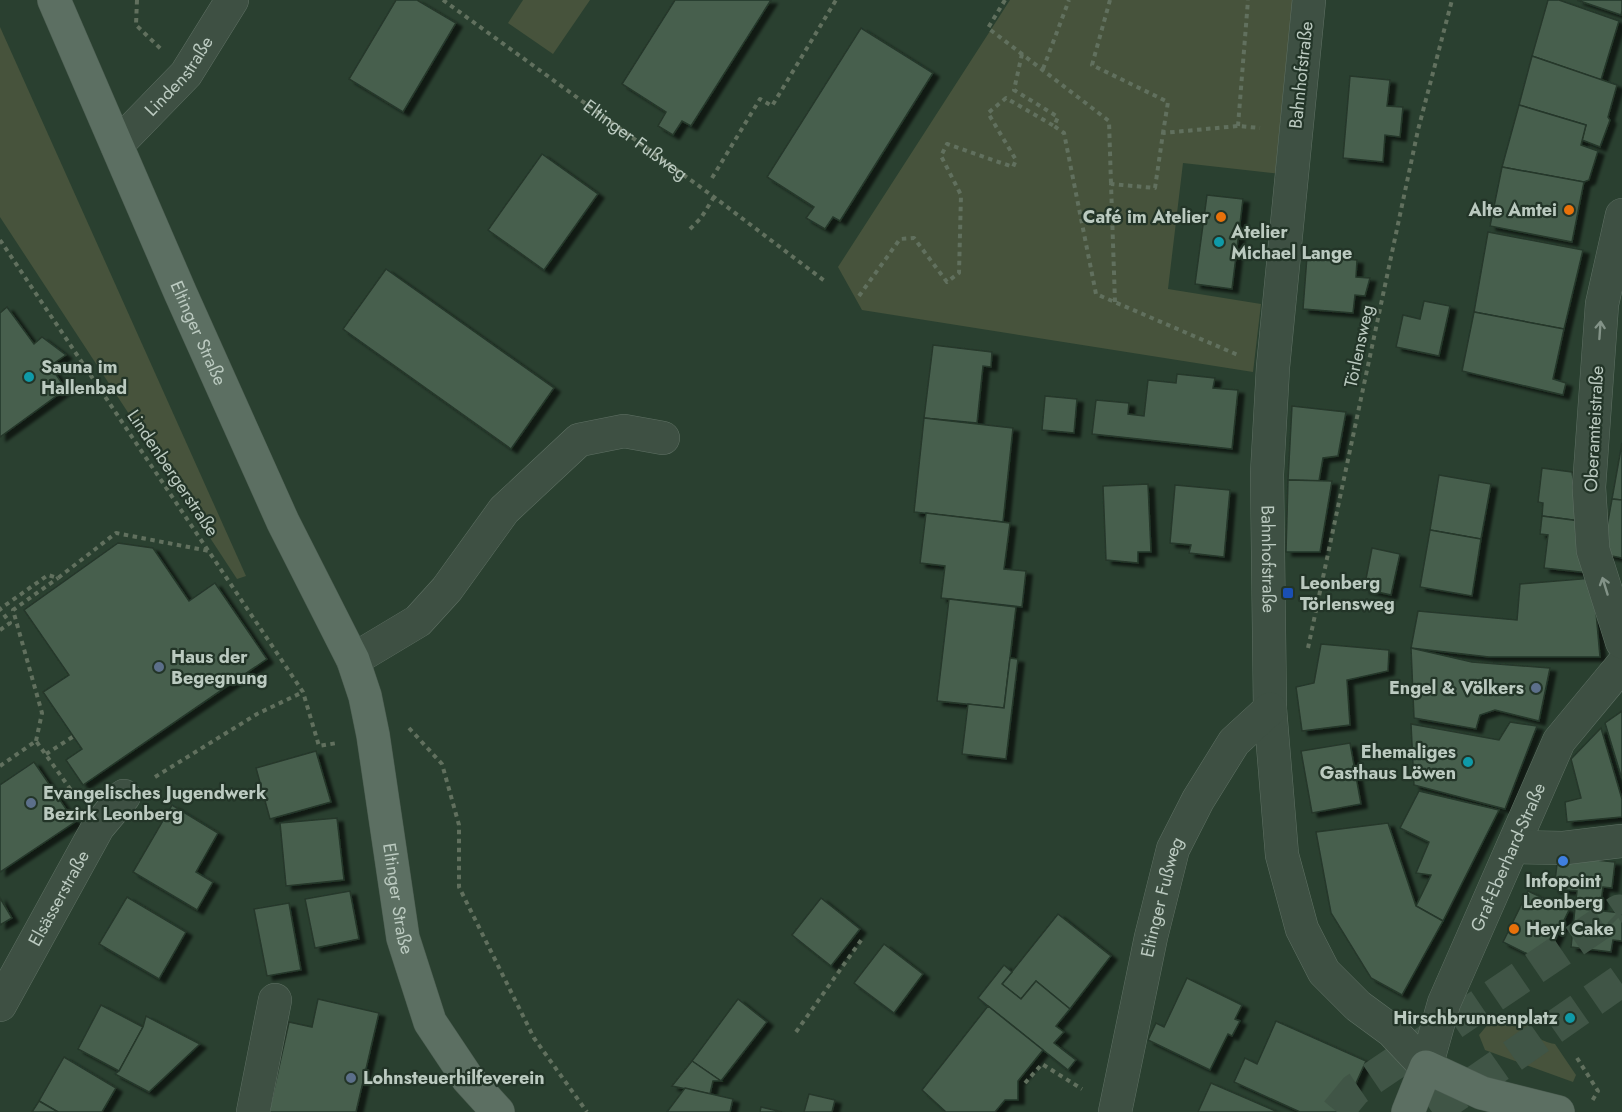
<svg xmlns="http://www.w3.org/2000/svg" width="1622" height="1112" font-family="Jost,sans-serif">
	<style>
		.green { fill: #47533c }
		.building { fill: #475f4e; stroke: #25372a; stroke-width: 1.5; filter: url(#shadow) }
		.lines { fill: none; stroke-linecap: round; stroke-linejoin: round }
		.minor-tunnel { stroke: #405546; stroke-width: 33; stroke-dasharray: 33 16; stroke-linecap: butt }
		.minor-casing { stroke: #5f7064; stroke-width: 34 }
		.major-casing { stroke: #4b5c50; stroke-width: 34 }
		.path { stroke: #61705e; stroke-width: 4; stroke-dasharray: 4.5 4.5; stroke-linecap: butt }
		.minor { stroke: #3e5043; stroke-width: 33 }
		.major { stroke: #5c6f62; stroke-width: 33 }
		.oneway { stroke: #839388 }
		.food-dot { fill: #e8710a; stroke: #233528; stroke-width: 2 }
		.culture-dot { fill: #0f9aa8; stroke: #233528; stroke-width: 2 }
		.transit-dot { fill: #1a4fb4; stroke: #233528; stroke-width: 2 }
		.service-dot { fill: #5c6f8a; stroke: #233528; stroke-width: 2 }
		.shop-dot { fill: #3f7fe0; stroke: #233528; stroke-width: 2 }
		.labels { text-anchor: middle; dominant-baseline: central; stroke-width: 4.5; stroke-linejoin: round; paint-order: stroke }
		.street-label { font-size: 18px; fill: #bbcac0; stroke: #233528 }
		.poi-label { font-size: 18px; font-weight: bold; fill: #bbcac0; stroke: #233528; text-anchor: start }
	</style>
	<defs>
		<filter id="shadow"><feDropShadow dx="6" dy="4" stdDeviation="1.5" flood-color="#0009"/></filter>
	</defs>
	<rect width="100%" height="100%" fill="#2a4030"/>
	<!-- green -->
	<g class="green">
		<path d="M523 0H590L553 54 508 23Z"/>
		<path d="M1010 0H1310L1291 175 1183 163 1168 289 1261 304 1253 372 862 310 838 267Z"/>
		<path d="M0 27 246 576 237 579 0 217Z"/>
		<path d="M1508 1016 1527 1020C1533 1035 1539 1041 1555 1044L1576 1075 1573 1082 1485 1050 1479 1035 1489 1023Z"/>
	</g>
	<!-- building -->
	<g class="building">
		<path d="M396 0H417L456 23 403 112 349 79Z"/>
		<path d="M675 0H771L691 126 682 121 673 135 658 126 666 112 622 84Z"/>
		<path d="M1548 0H1559L1619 21 1601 80 1532 56Z"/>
		<path d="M1577 0H1622V11L1621 15Z"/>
		<path d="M861 28 933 73 840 221 833 217 825 229 806 218 814 207 767 177Z"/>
		<path d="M1532 56 1617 85 1608 117 1610 120 1600 147 1582 140 1586 125 1519 105Z"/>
		<path d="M1350 76 1390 80 1387 106 1403 107 1400 137 1385 135 1383 162 1343 158Z"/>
		<path d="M1519 105 1586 125 1581 145 1598 151 1589 180 1584 182 1502 167Z"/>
		<path d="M542 154 598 194 544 270 488 230Z"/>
		<path d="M1502 167 1584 182 1572 242 1490 226Z"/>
		<path d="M1207 195 1243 199 1232 289 1195 284Z"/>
		<path d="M1488 232 1583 250 1564 329 1474 312Z"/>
		<path d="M1307 256 1357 260 1356 277 1370 278 1365 296 1355 295 1353 313 1303 309Z"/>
		<path d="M386 269 554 388 511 449 343 329Z"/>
		<path d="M1424 301 1450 306 1439 356 1396 347 1403 315 1420 319Z"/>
		<path d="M7 307 34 344 42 337 66 355 50 366 66 389 0 437V313Z"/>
		<path d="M1474 312 1564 329 1553 379 1566 383 1563 395 1462 371Z"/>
		<path d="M933 345 992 352 991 367 983 366 977 423 924 418Z"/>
		<path d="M1177 374 1215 378 1213 388 1238 390 1232 449 1092 434 1096 400 1129 403 1128 414 1144 416 1148 380 1176 383Z"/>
		<path d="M1045 396 1077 399 1074 433 1042 430Z"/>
		<path d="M1292 406 1346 412 1338 456 1323 458 1319 481 1288 480Z"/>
		<path d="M924 418 1013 428 1003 522 914 512Z"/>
		<path d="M1622 443V500L1612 499Z"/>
		<path d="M1542 468 1572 472 1580 521 1542 516 1543 503 1538 502Z"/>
		<path d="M1439 475 1491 484 1481 539 1430 530Z"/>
		<path d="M1288 480 1332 481 1320 552H1286Z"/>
		<path d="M1148 484 1151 552H1138V563L1106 560 1103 486Z"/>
		<path d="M1175 485 1230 490 1224 557 1189 553 1191 545 1170 543Z"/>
		<path d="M1612 499 1622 500V558L1602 554Z"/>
		<path d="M926 513 1010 523 1004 569 1026 571 1022 607 941 598 945 566 920 563Z"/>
		<path d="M1542 516 1580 521 1589 573 1544 568 1548 535 1540 534Z"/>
		<path d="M1430 530 1481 539 1472 596 1420 587Z"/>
		<path d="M118 543 153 548 189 601 215 583 267 659 83 785 66 760 82 749 43 692 69 675 24 610Z"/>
		<path d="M1372 548 1400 554 1391 595 1364 589Z"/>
		<path d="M1593 578 1600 657H1489L1411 648 1418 611 1517 620 1520 584Z"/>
		<path d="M949 599 1016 607 1004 708 937 701Z"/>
		<path d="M1321 644 1389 650 1388 671 1347 680 1350 725 1302 731 1296 687 1314 683Z"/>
		<path d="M1411 648 1472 662 1550 668 1539 721 1495 710 1480 715 1476 729 1414 718Z"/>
		<path d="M1010 658 1018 659 1006 759 962 754 968 704 1004 708Z"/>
		<path d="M1622 711V779L1605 723Z"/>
		<path d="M1510 722 1537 726 1505 809 1414 785 1411 724 1499 740Z"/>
		<path d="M1601 728 1622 799V817L1567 822 1565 802 1581 798 1571 759Z"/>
		<path d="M1350 743 1361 804 1312 813 1301 751Z"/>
		<path d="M316 751 331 802 270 819 256 768Z"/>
		<path d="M34 762 75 822 0 872V785Z"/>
		<path d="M1419 791 1499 810 1443 921 1416 906 1431 875 1416 873 1429 842 1400 828Z"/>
		<path d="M172 805 218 833 196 872 213 882 197 910 133 872Z"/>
		<path d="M337 818 344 880 286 886 280 823Z"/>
		<path d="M1388 823 1416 906 1443 921 1402 995 1371 978 1331 913 1316 832Z"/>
		<path d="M1558 856 1615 862 1612 888 1603 887 1600 911 1575 908 1577 891 1554 889Z"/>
		<path d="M350 891 359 939 315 948 305 899Z"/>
		<path d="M1528 891 1569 910 1544 962 1503 942Z"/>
		<path d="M127 897 186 932 159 979 99 944Z"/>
		<path d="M0 898 12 918 0 925Z"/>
		<path d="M821 898 860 929 831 966 792 935Z"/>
		<path d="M289 903 301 970 267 976 254 909Z"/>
		<path d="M1575 908 1622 913V941L1613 940 1611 952 1571 947Z"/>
		<path d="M1058 914 1111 956 1070 1009 1036 981 1021 999 1002 984Z"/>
		<path d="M884 944 923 974 894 1013 854 983Z"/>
		<path d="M1004 965 1012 972 1002 984 1021 999 1036 981 1070 1009 1056 1026 1064 1032 1054 1043 1076 1060 1068 1070 978 998Z"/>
		<path d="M1187 978 1242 1005 1235 1019 1240 1021 1232 1036 1228 1034 1210 1070 1148 1040 1156 1023 1164 1027Z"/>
		<path d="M318 999 379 1013 356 1112H269L289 1022 312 1027Z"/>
		<path d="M738 999 767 1022 721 1081 692 1061Z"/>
		<path d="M101 1005 143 1027 119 1071 78 1049Z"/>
		<path d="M988 1006 1043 1050 1018 1081V1100H1005L995 1112H946L922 1090Z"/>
		<path d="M146 1016 200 1044 149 1092 115 1074 119 1071 143 1027Z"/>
		<path d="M1276 1021 1366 1061 1343 1112H1300L1234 1082 1245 1058 1257 1064Z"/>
		<path d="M64 1057 116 1088 102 1112H58L39 1101Z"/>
		<path d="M692 1061 721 1081H713L710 1094 672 1086Z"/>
		<path d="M1211 1083 1278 1112H1198Z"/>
		<path d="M685 1088 733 1099 730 1112H667Z"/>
		<path d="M809 1094 835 1100 832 1112H804Z"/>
		<path d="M39 1101 58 1112H32Z"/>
		<path d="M761 1107 782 1112H760Z"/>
	</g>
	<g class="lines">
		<!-- minor-tunnel -->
		<g class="minor-tunnel">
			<path d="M1337 1112 1355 1090 1619 911 1622 914"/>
			<path d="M1432 1112 1622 980"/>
		</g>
		<defs>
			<g id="minor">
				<path id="s2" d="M1309 0 1273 367 1267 474 1270 709 1282 855 1302 929 1324 972 1358 1006 1392 1031 1426 1067 1444 1003 1559 741 1622 665"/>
				<path id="s3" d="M117 145 186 74 232 0"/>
				<path d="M1622 215 1602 304 1589 487 1593 550 1622 642"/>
				<path d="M353 660 418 621 447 589 504 510 579 440 624 431 663 438"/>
				<path d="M1515 847 1564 848 1622 841"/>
				<path id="s4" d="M0 1005 98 827 124 796"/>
				<path d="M253 1112 275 1000"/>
				<path id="s5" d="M1115 1112 1151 937 1173 849 1198 800 1234 742 1270 709"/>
			</g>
			<g id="major">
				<path id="s6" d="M54 0 180 292 283 522 353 660 365 696 373 735 403 938 430 1022 468 1079 498 1112"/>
				<path d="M1408 1112 1426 1067 1482 1093 1558 1112"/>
			</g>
		</defs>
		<!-- minor casing -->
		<use href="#minor" class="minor-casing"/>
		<!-- major casing -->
		<use href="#major" class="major-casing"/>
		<!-- path -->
		<g class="path">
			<path d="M137 0 136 25 161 49"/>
			<path id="s1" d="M443 0 714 197 826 282"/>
			<path d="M1005 0 988 28 1109 121 1111 184"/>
			<path d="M1110 0 1092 65 1168 102 1163 133"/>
			<path d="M1022 54 1014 90 1058 117 1054 126 1064 133 1096 294 1238 355"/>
			<path d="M1043 69 1069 0"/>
			<path d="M1238 126 1248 0"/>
			<path d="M712 178 760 99 772 106 836 0"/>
			<path d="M690 229 701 218 714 197"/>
			<path d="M0 240 303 692 319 746 337 743"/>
			<path d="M859 296 900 239 914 238 947 282 959 273 961 195 941 156 947 144 1013 167 1016 160 988 113 1006 98 1054 126"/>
			<path d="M1115 302 1111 184 1155 188 1163 133 1238 126 1260 128"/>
			<path d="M0 630 10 623 0 609 48 575 58 578 116 533 209 551"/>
			<path d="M1308 648 1418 130 1452 0"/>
			<path d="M409 728 442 764 459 825V887L534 1038 587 1112"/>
			<path d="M36 741 42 713 13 610 58 578"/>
			<path d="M46 754 74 736"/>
			<path d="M0 766 36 741 76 797"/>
			<path d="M155 777 257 714 303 692"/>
			<path d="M796 1032 862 939"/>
			<path d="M1577 1058 1598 1091 1592 1101"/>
			<path d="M1025 1083 1042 1064 1082 1089"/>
		</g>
		<!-- minor -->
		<use href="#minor" class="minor"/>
		<!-- major -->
		<use href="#major" class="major"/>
	</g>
	<!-- one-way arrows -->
	<defs><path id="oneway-shaft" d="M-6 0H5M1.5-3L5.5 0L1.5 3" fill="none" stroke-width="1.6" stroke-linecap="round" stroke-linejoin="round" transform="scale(1.5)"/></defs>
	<g class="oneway">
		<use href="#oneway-shaft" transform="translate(1600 330) rotate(-86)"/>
		<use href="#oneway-shaft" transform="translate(1605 586) rotate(-107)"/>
	</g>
	<!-- markers -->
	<g class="food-dot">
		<circle cx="1569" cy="210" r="6"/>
		<circle cx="1221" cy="217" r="6"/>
		<circle cx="1514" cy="929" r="6"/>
	</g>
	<g class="culture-dot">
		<circle cx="1219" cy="242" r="6"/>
		<circle cx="29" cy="377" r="6"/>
		<circle cx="1468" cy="762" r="6"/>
		<circle cx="1570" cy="1018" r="6"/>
	</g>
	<rect class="transit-dot" x="1282" y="587" width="12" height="12" rx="3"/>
	<g class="service-dot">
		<circle cx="159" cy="667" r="6"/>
		<circle cx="1536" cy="688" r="6"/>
		<circle cx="31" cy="803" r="6"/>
		<circle cx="351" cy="1078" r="6"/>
	</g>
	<circle class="shop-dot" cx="1563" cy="861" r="6"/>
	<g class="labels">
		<!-- street labels -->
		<g class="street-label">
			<text stroke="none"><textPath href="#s3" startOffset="93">Lindenstraße</textPath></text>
			<text transform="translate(1301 75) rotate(-84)">Bahnhofstraße</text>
			<text stroke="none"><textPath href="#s1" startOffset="238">Eltinger Fußweg</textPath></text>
			<text stroke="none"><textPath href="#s6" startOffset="363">Eltinger Straße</textPath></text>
			<text transform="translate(1359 346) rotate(-78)">Törlensweg</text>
			<text transform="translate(1594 429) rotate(-87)">Oberamteistraße</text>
			<text transform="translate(173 473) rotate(56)">Lindenbergerstraße</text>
			<text stroke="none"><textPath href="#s2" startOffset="561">Bahnhofstraße</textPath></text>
			<text stroke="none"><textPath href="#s2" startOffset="1348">Graf-Eberhard-Straße</textPath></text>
			<text stroke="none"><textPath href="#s6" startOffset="968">Eltinger Straße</textPath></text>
			<text stroke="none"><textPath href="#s5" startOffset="220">Eltinger Fußweg</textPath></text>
			<text stroke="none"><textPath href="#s4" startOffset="122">Elsässerstraße</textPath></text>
		</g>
		<!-- poi labels -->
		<g class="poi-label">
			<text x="1557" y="210" text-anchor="end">Alte Amtei</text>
			<text x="1209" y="217" text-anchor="end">Café im Atelier</text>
			<text x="1231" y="232">Atelier<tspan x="1231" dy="21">Michael Lange</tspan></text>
			<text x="41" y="367">Sauna im<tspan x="41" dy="21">Hallenbad</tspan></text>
			<text x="1300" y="583">Leonberg<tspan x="1300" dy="21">Törlensweg</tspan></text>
			<text x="171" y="657">Haus der<tspan x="171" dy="21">Begegnung</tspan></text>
			<text x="1524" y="688" text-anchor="end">Engel &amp; Völkers</text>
			<text x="1456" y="752" text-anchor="end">Ehemaliges<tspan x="1456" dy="21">Gasthaus Löwen</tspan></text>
			<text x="43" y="793">Evangelisches Jugendwerk<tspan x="43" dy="21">Bezirk Leonberg</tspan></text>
			<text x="1563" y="881" text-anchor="middle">Infopoint<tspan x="1563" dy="21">Leonberg</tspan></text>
			<text x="1526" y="929">Hey! Cake</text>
			<text x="1558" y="1018" text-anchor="end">Hirschbrunnenplatz</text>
			<text x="363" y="1078">Lohnsteuerhilfeverein</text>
		</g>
	</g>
</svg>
